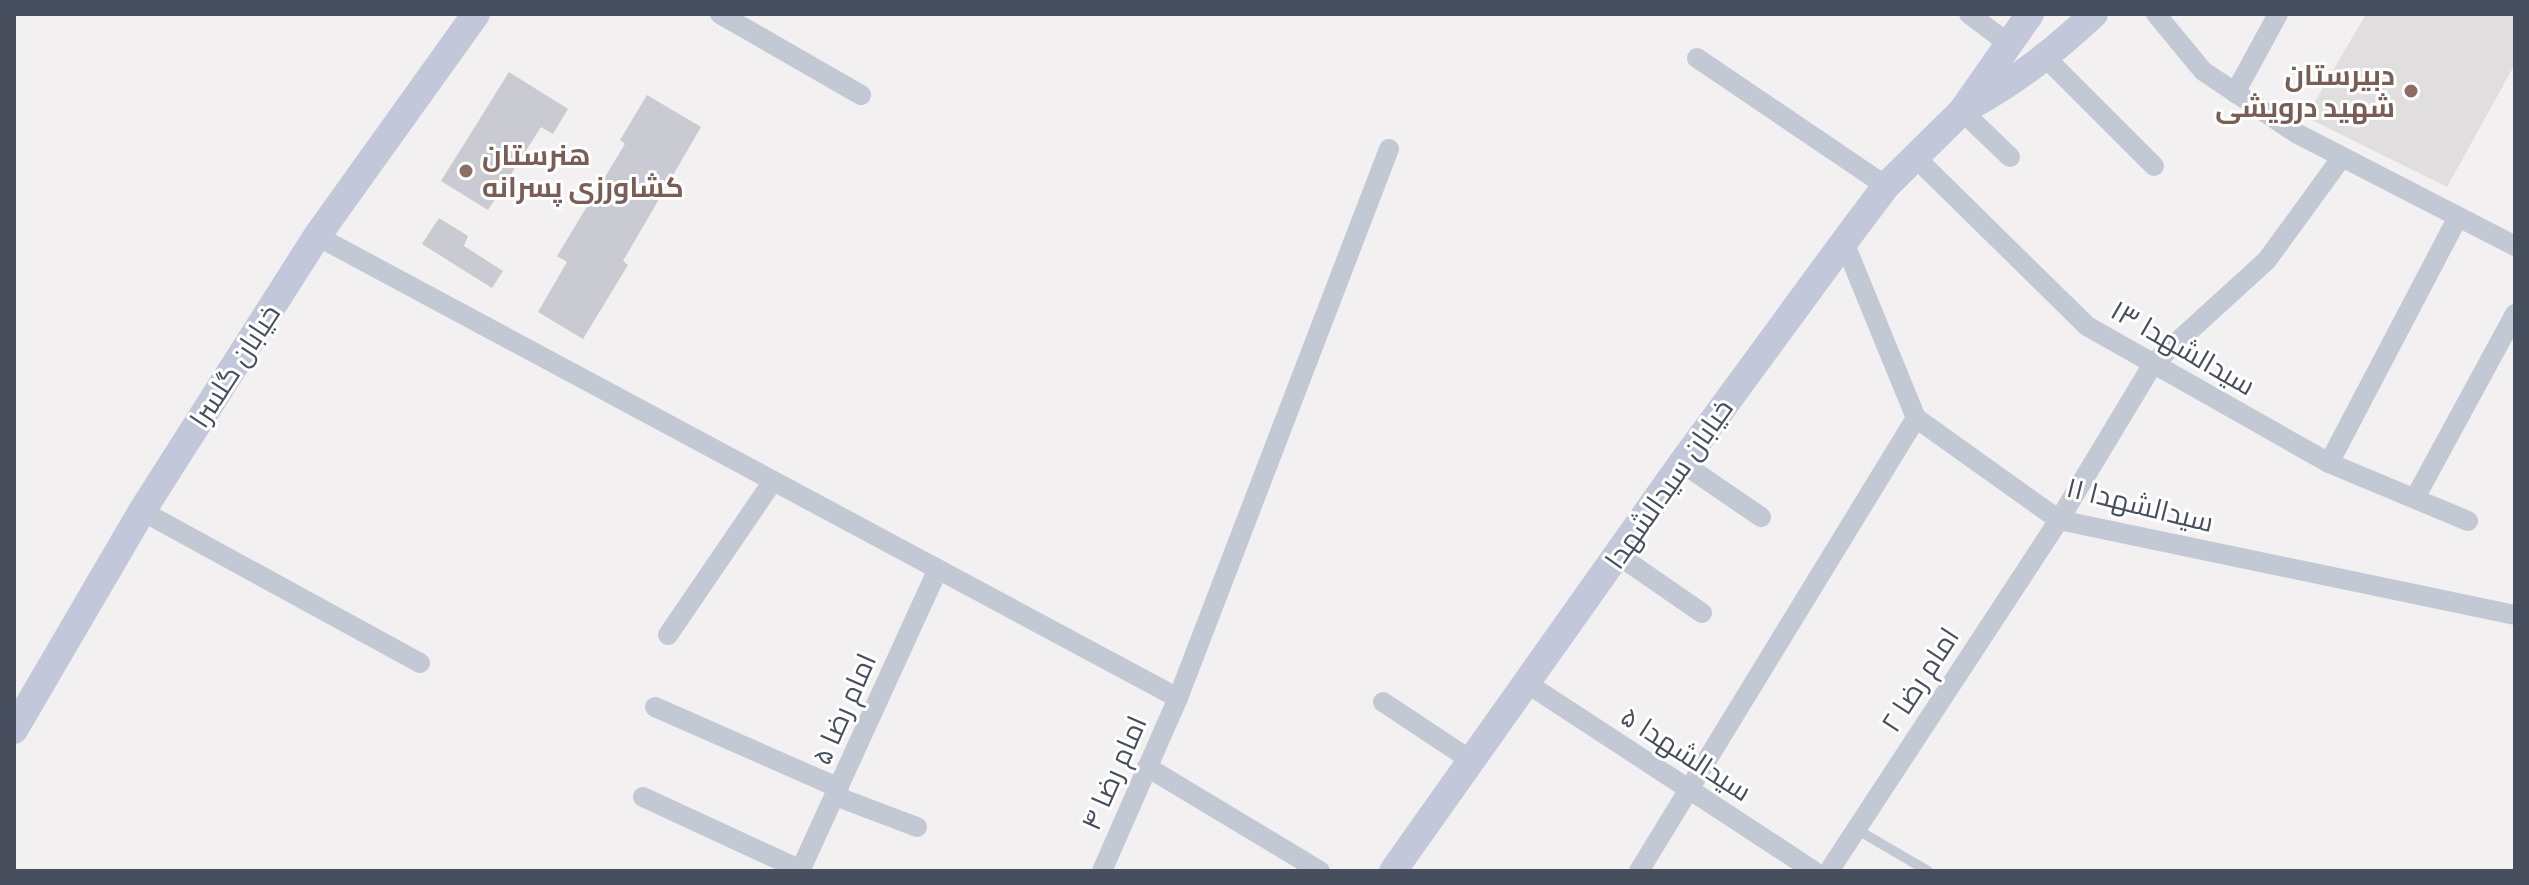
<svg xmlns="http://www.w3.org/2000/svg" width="2529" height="885" font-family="'Fira Sans Condensed',Cairo,sans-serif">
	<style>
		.education { fill: #e0dedf }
		.building { fill: #cacbd2 }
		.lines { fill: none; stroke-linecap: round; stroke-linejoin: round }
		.lane { stroke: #c3c8d5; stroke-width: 10 }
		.street { stroke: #c3c8d5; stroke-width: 20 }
		.secondary { stroke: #c2c8d9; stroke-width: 28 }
		.education-dot { fill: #8d6e63; stroke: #fff; stroke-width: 3 }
		.labels { text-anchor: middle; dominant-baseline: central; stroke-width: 6; stroke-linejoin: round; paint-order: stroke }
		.education-label { font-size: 28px; font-weight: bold; fill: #785e54; stroke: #fff; text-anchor: end }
		.street-label { font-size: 28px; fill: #474e5e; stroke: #fff }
	</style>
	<rect width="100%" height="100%" fill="#f2f0f0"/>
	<!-- education -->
	<path class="education" d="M2366 14H2515V64L2447 187 2306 117Z"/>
	<!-- building -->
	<g class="building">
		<path d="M509 72 568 109 553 134 541 127 488 210 441 181Z"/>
		<path d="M647 95 701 127 623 261 628 265 583 339 538 312 567 262 557 256 625 144 620 140Z"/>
		<path d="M439 218 468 236 464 246 503 271 492 288 422 244Z"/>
	</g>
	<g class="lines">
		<!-- lane -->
		<path class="lane" d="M1856 829 1928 871"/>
		<!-- street -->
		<g class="street">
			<path d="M720 14 861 95"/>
			<path d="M1969 14 2009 44"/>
			<path d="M2156 14 2203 71 2296 133 2515 246"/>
			<path d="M1697 58 1886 186"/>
			<path d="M2046 58 2154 166"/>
			<path d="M2235 93 2278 14"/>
			<path d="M1962 111 2010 157"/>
			<path d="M1917 159 2087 326 2329 463 2468 521"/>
			<path d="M317 236 1178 698"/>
			<path d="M1844 242 1916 418 2059 520 2515 615"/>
			<path d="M1682 463 1761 517"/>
			<path d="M2329 463 2458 217"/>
			<path d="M2415 498 2515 314"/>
			<path d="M142 511 420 663"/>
			<path d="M1618 555 1702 613"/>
			<path d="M668 635 773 481"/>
			<path d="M1528 684 1814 871"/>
			<path d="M1383 702 1472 761"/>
			<path d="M655 707 839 788"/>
			<path d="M1147 767 1320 871"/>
			<path d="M835 796 917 827"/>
			<path d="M643 797 801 870"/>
			<path d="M800 871 938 569"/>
			<path d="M1102 871 1178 698 1389 149"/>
			<path d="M1639 871 1916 418"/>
			<path d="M1829 871 2059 520 2153 364 2267 260 2342 157"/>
		</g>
		<!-- secondary -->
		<g class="secondary">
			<path d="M1969 107C2019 79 2053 52 2094 14"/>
			<path d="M14 730 142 511 317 236 476 14"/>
			<path d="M1393 871 1682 463 1844 242 1886 186 1962 111 2030 14"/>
		</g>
	</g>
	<!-- markers -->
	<g class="education-dot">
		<circle cx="2411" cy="91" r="8"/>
		<circle cx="466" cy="171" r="8"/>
	</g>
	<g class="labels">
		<!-- education labels -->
		<g class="education-label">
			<text x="2395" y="75">دبیرستان<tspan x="2395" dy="32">شهید درویشی</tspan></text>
			<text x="482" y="155" text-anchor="start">هنرستان<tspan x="482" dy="32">کشاورزی پسرانه</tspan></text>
		</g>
		<!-- street labels -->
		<g class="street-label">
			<text transform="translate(2183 348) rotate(30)">سیدالشهدا ۱۳</text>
			<text transform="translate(235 366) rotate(-57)">خیابان گلسرا</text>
			<text transform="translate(1669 484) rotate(-55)">خیابان سیدالشهدا</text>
			<text transform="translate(2140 505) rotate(14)">سیدالشهدا ۱۱</text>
			<text transform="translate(1920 680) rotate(-57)">امام رضا ۲</text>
			<text transform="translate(844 709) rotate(-66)">امام رضا ۵</text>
			<text transform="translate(1686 754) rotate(33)">سیدالشهدا ۵</text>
			<text transform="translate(1114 773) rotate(-66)">امام رضا ۴</text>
		</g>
	</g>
	<!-- border -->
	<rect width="2529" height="885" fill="none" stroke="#474e5e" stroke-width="32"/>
</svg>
